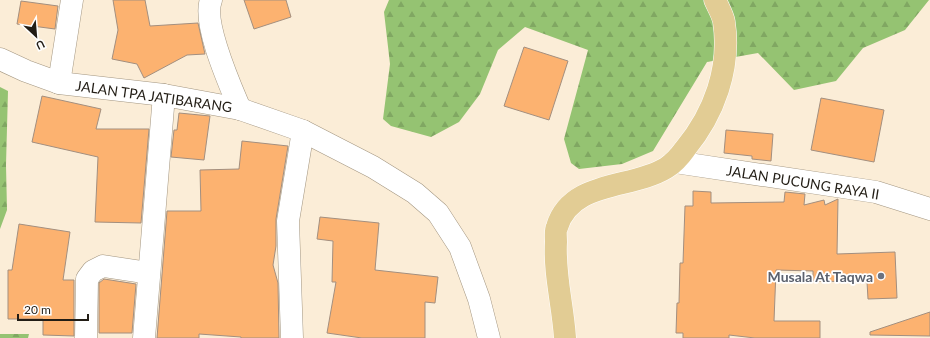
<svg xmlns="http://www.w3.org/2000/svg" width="930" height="338" font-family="Lato,sans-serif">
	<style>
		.forest { fill: url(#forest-firs) }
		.building { fill: #fcb270; stroke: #a38f7f }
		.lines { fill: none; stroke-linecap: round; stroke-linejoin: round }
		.minor-casing { stroke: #a39681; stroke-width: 23 }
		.major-casing { stroke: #fff; stroke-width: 23 }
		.minor { stroke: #fff; stroke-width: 22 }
		.major { stroke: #e2cc94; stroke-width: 22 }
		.worship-dot { fill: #6b7280; stroke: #fff; stroke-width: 1.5 }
		.labels { text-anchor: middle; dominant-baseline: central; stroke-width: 3.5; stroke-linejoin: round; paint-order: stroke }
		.street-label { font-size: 14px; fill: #221d15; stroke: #fff }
		.worship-label { font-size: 14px; font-weight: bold; fill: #5b616d; stroke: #fff; text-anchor: end }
	</style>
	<defs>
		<pattern id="forest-firs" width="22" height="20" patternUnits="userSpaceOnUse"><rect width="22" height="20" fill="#95c372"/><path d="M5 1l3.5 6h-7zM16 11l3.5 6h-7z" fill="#80a762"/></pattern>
	</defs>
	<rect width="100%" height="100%" fill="#fbedd7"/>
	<!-- forest -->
	<g class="forest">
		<path d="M389 0H929L905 30 863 48 836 81 794 90 758 53 707 62 653 151 622 164 579 169 571 163 564 139 588 50 525 27 498 50 480 94 459 122 431 137 391 126 383 119 390 64 384 12Z"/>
		<path d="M0 87 8 91 6 165 7 210 0 229Z"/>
		<path d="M0 334H29L28 338H0Z"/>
	</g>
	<!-- building -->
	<g class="building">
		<path d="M113 0H145L150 26 198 23 205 54 187 55 144 78 137 64 112 59 118 30Z"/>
		<path d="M244 0H286L291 17 254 29Z"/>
		<path d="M21 1 58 6 55 29 17 24Z"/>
		<path d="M524 47 568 61 549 120 504 106Z"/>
		<path d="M42 96 101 109 96 129H149L141 223 95 222 98 157 32 142Z"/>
		<path d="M821 98 884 110 874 162 811 150Z"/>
		<path d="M179 113 210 116 204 160 171 157 174 130H177Z"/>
		<path d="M726 130 773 134 771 161 752 159V156L724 153Z"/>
		<path d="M242 141 288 146 276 219V246L273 265 278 283 279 338H241V337L199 334V338H157L167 211H201L200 170 239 169Z"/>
		<path d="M693 191 711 192V203L784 202 785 192 805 194 804 205 824 200 825 205 838 199 837 254 895 252 897 298 868 299 867 282 813 281V271L776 270 774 321H820V338H755L729 335V338H683V333H676L677 303H679L680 263H683L685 206H693Z"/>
		<path d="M320 217 379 223 375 270 438 277 435 303 425 302V338H362L327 333 336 282H332L333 241 317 239Z"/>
		<path d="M19 224 70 232 63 280H74V336L43 335V319H8V270H12Z"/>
		<path d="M104 279 136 284 132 333H99V283Z"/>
		<path d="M930 312V336L870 335V332Z"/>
	</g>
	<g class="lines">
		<defs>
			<g id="minor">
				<path d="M211 0C202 23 230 85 240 109"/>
				<path d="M0 59 26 71 59 83 164 95 240 109 303 131 373 167 415 193 438 213 460 247 479 299 489 338"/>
				<path d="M59 83 72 0"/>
				<path d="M675 162 876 192 930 209"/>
				<path d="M86 338 87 279 93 271 103 266 149 273"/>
				<path d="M144 338 164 95"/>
				<path d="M292 338 288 221 303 131"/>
			</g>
			<path id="major" d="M565 338C563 306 554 274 556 242 556 237 555 231 557 227 571 180 632 189 666 168 674 163 680 156 685 149 714 114 731 68 724 22 723 15 718 7 715 0"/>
		</defs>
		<!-- minor casing -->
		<use href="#minor" class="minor-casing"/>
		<!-- major casing -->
		<use href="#major" class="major-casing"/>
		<!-- minor -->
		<use href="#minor" class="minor"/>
		<!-- major -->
		<use href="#major" class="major"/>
	</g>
	<!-- markers -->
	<circle class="worship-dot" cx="881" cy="276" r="4"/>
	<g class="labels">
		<!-- street labels -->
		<g class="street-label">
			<text transform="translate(154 96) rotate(8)">JALAN TPA JATIBARANG</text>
			<text transform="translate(803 182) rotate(9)">JALAN PUCUNG RAYA II</text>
		</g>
		<!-- worship labels -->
		<g class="worship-label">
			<text x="873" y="276">Musala At Taqwa</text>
		</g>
	</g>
	<!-- north arrow -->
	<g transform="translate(36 36) rotate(154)" stroke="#ffffff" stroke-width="3" paint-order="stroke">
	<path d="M0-3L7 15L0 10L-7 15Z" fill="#221d15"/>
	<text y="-6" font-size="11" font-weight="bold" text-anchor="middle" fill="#221d15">U</text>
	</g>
	<!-- scale -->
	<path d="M18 314v6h70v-6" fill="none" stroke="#221d15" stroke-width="2"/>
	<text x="24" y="314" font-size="12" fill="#221d15" stroke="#ffffff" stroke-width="3" paint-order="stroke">20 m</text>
</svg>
